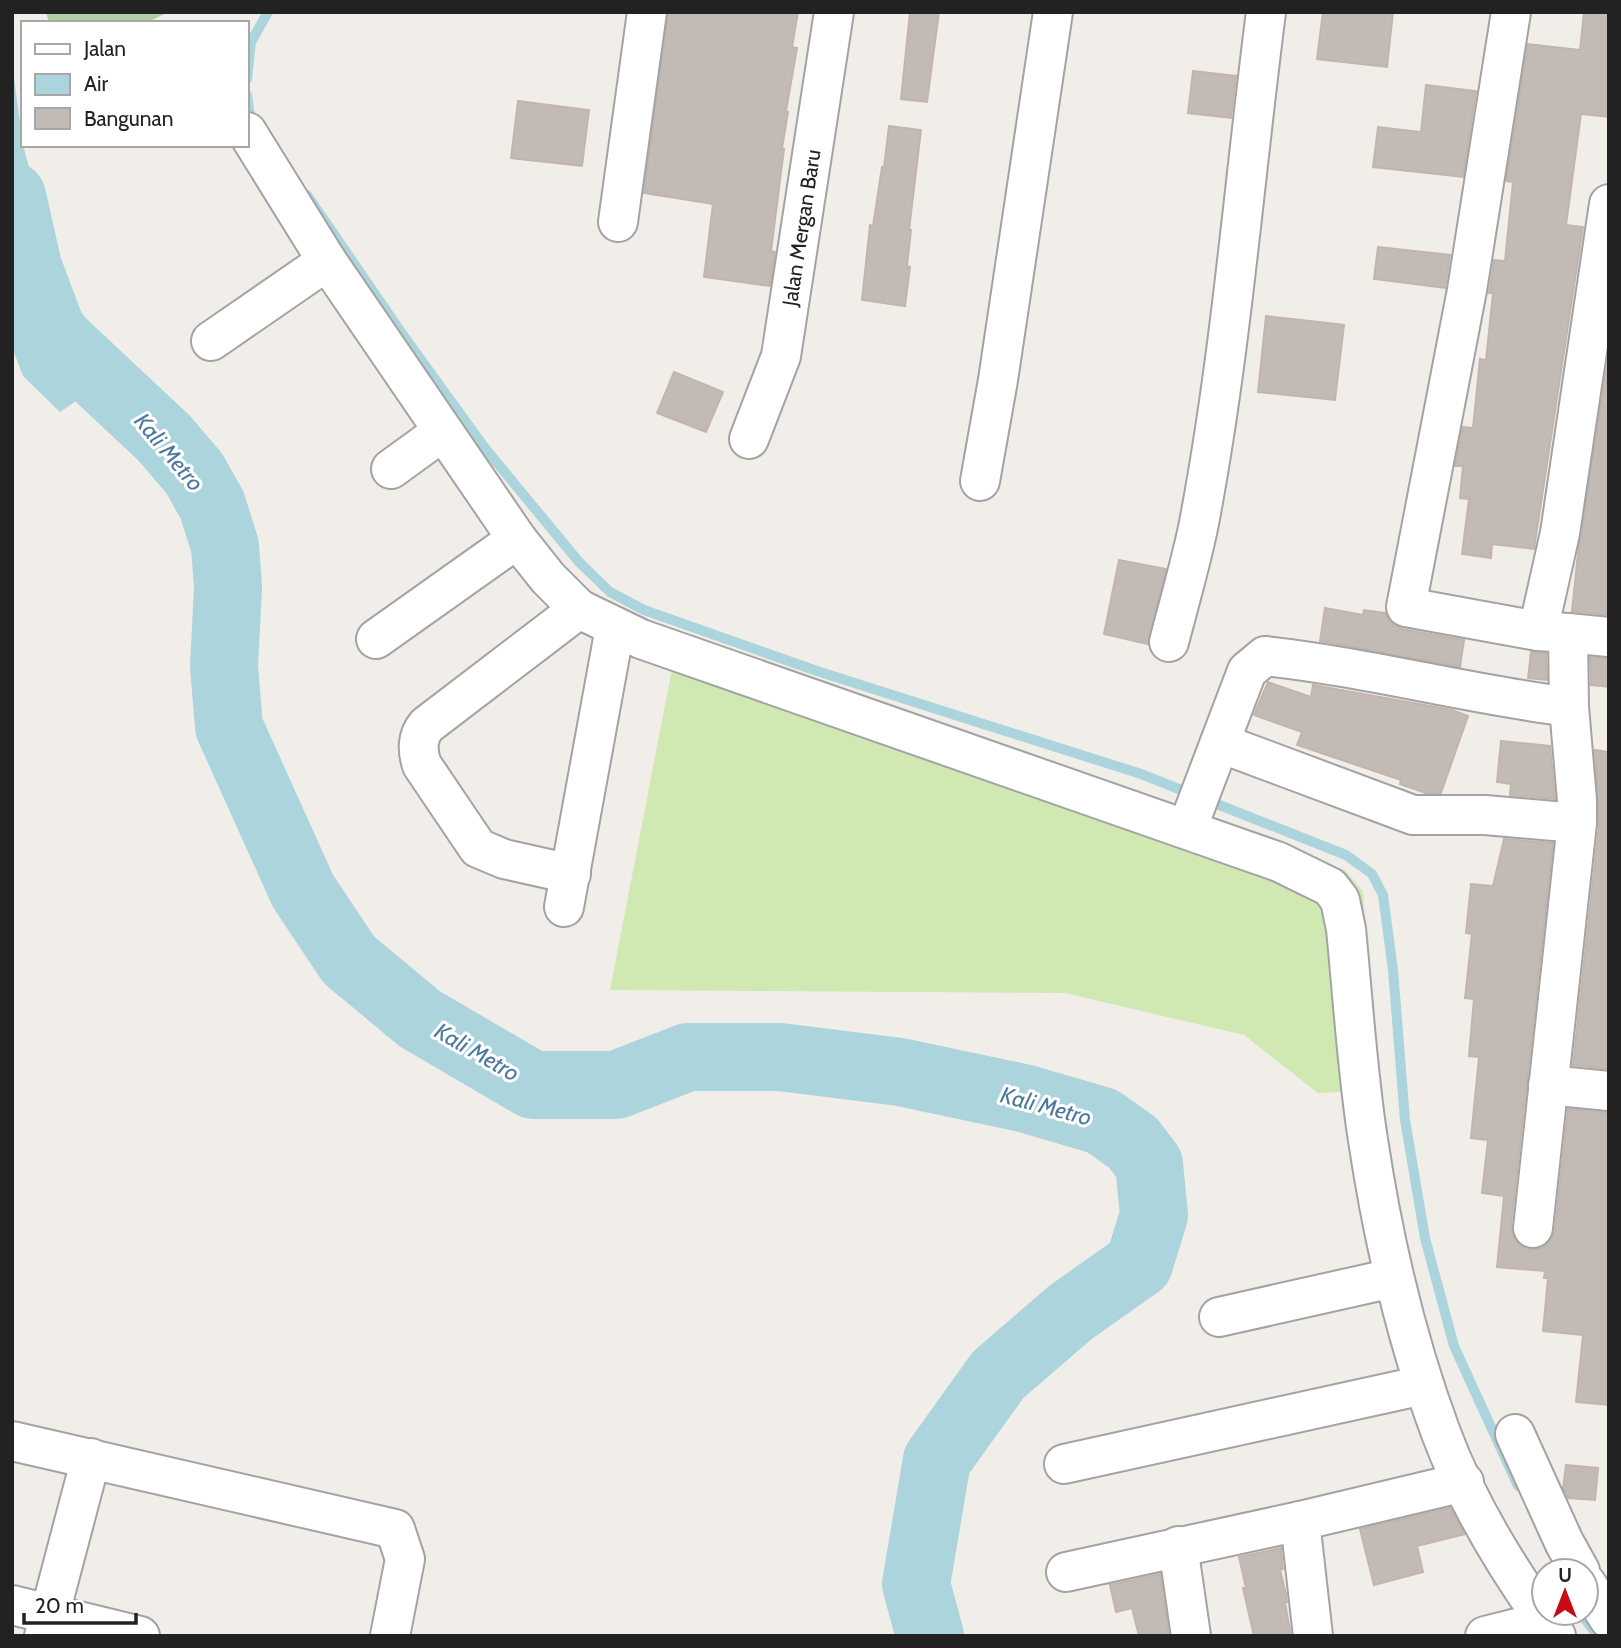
<svg xmlns="http://www.w3.org/2000/svg" width="1621" height="1648" font-family="Cabin,sans-serif">
	<style>
		.grass { fill: #d0e8b2 }
		.forest { fill: #b0cea0 }
		.water { fill: #acd4dc }
		.lines { fill: none; stroke-linecap: round; stroke-linejoin: round }
		.stream { stroke: #acd4dc; stroke-width: 10 }
		.river { stroke: #acd4dc; stroke-width: 68 }
		.building { fill: #c2bab5; stroke: #c3b5ac; stroke-width: 2 }
		.street-casing { stroke: #a3a3a3; stroke-width: 42 }
		.street { stroke: #fff; stroke-width: 38 }
		.labels { text-anchor: middle; dominant-baseline: central; stroke-width: 6; stroke-linejoin: round; paint-order: stroke }
		.street-label { font-size: 21px; fill: #222; stroke: #fff }
		.water-label { font-size: 23px; font-style: italic; fill: #4b799e; stroke: #fff }
	</style>
	<rect width="100%" height="100%" fill="#f1eee9"/>
	<!-- grass -->
	<path class="grass" d="M677 643 1192 815 1345 870 1363 891 1375 1090 1318 1093 1244 1035 1065 993 610 990Z"/>
	<!-- forest -->
	<path class="forest" d="M46 12H169L145 23H49Z"/>
	<!-- water -->
	<path class="water" d="M12 62 23 145 38 201 70 299 126 367 60 412 23 376 12 347Z"/>
	<g class="lines">
		<!-- stream -->
		<g class="stream">
			<path d="M247 79 251 42 268 12"/>
			<path d="M247 95 250 115 257 125"/>
			<path d="M307 195 403 335 484 447 579 562 610 592 644 610 817 671 1141 774 1346 855 1372 874 1383 895 1393 970 1405 1120 1425 1238 1454 1346 1518 1486"/>
			<path d="M1580 1613 1598 1636"/>
		</g>
		<!-- river -->
		<path class="river" d="M12 196 28 267 53 334 164 438 194 473 212 505 225 546 228 588 224 666 229 727 303 891 349 960 420 1019 533 1085H616L688 1057H780L900 1072 1023 1098 1102 1121 1133 1143 1149 1164 1154 1215 1139 1264 1071 1312 998 1375 937 1460 916 1584 930 1636"/>
	</g>
	<!-- building -->
	<g class="building">
		<path d="M668 12H798L792 47 797 48 786 111 788 112 782 148 784 149 771 251 775 252 770 286 704 277 713 204 644 193Z"/>
		<path d="M910 12H939L927 102 901 99Z"/>
		<path d="M1323 12H1393L1387 67 1317 59Z"/>
		<path d="M1584 12H1609V117L1581 114 1566 225 1583 227 1534 549 1492 544 1491 558 1462 554 1469 499 1460 498 1463 466H1455L1463 427 1473 428 1480 359 1486 360 1493 293H1489L1494 260 1505 261 1513 182 1506 181 1528 44 1580 50Z"/>
		<path d="M1193 71 1236 76 1231 118 1188 113Z"/>
		<path d="M1426 85 1476 91 1463 177 1373 167 1378 127 1421 132Z"/>
		<path d="M518 101 589 110 582 166 511 158Z"/>
		<path d="M889 126 921 130 909 230H911L907 266 910 267 905 306 862 300 870 225 873 226 882 167H884Z"/>
		<path d="M1378 247 1450 255 1445 288 1374 279Z"/>
		<path d="M1266 316 1344 325 1335 400 1258 392Z"/>
		<path d="M1609 354V615L1572 611 1578 553Z"/>
		<path d="M674 372 723 392 706 432 657 413Z"/>
		<path d="M1119 560 1166 569 1148 644 1104 634Z"/>
		<path d="M1325 608 1363 615 1364 610 1385 613 1391 623 1402 629 1464 640 1460 667 1320 641Z"/>
		<path d="M1531 652 1546 653 1547 680 1528 678Z"/>
		<path d="M1590 657 1609 659V687L1591 685Z"/>
		<path d="M1268 682 1311 697 1313 685 1452 710 1468 716 1441 793H1426L1400 784 1401 780 1297 745 1302 732 1254 715Z"/>
		<path d="M1501 741 1550 746 1555 799 1510 795 1511 784 1497 782Z"/>
		<path d="M1595 750 1609 752V1069L1573 1065 1599 825Z"/>
		<path d="M1504 839 1553 843 1511 1226 1513 1236 1520 1245 1530 1250 1542 1248 1551 1240 1555 1230 1568 1109 1609 1113V1405L1576 1402 1583 1335 1543 1331 1548 1278H1544L1545 1271 1497 1267 1504 1196 1482 1193 1488 1140 1471 1138 1479 1057 1469 1056 1474 999 1465 998 1472 934 1466 933 1471 884 1493 886Z"/>
		<path d="M1566 1465 1598 1468 1595 1500 1568 1498 1563 1488Z"/>
		<path d="M1450 1508 1465 1534 1417 1546 1423 1572 1374 1585 1360 1529Z"/>
		<path d="M1281 1548 1283 1569 1280 1570 1286 1594 1287 1602 1285 1603 1291 1636H1254L1243 1588H1246L1239 1557Z"/>
		<path d="M1160 1574 1169 1636H1139L1132 1608 1116 1612 1110 1585Z"/>
	</g>
	<g class="lines">
		<defs>
			<g id="street">
				<path d="M1511 12 1467 290 1406 607 1538 631 1568 633 1569 707 1577 800V823L1533 1228"/>
				<path d="M247 132 327 261 517 539 548 578 579 609 641 639 1279 862 1330 887 1340 900 1346 929C1353 999 1357 1070 1368 1140 1383 1239 1406 1339 1441 1433 1467 1503 1512 1576 1556 1636"/>
				<path d="M618 222 647 12"/>
				<path d="M211 341 327 261"/>
				<path id="s1" d="M749 439 781 356 834 12"/>
				<path d="M391 469 442 432"/>
				<path d="M980 481 998 380 1053 12"/>
				<path d="M1538 631 1560 533 1609 204"/>
				<path d="M1568 633 1609 637"/>
				<path d="M376 639 517 539"/>
				<path d="M1169 642C1179 603 1191 563 1199 523 1231 355 1244 182 1266 12"/>
				<path d="M1220 743 1413 815H1485L1577 823"/>
				<path d="M1187 829 1247 671 1265 656C1367 667 1467 694 1569 707"/>
				<path d="M571 874 504 859 478 848 422 765C417 751 417 736 427 725L579 609"/>
				<path d="M564 907 615 628"/>
				<path d="M1548 1085 1609 1091"/>
				<path d="M1219 1317 1393 1278"/>
				<path d="M1515 1434 1564 1542 1580 1571"/>
				<path d="M12 1441 395 1529 405 1559 390 1636"/>
				<path d="M1064 1464 1410 1388"/>
				<path d="M1300 1521 1313 1636"/>
				<path d="M1178 1546 1191 1636"/>
				<path d="M1066 1572 1300 1521 1464 1482"/>
				<path d="M1586 1583 1609 1619"/>
				<path d="M12 1605 140 1636"/>
				<path d="M44 1636 91 1458"/>
				<path d="M1485 1636 1545 1621"/>
			</g>
		</defs>
		<!-- street casing -->
		<use href="#street" class="street-casing"/>
		<!-- street -->
		<use href="#street" class="street"/>
	</g>
	<g class="labels">
		<!-- street labels -->
		<g class="street-label">
			<text stroke="none"><textPath href="#s1" startOffset="219">Jalan Mergan Baru</textPath></text>
		</g>
		<!-- water labels -->
		<g class="water-label">
			<text transform="translate(169 452) rotate(50)">Kali Metro</text>
			<text transform="translate(477 1052) rotate(30)">Kali Metro</text>
			<text transform="translate(1046 1106) rotate(15)">Kali Metro</text>
		</g>
	</g>
	<!-- border -->
	<rect width="1621" height="1648" fill="none" stroke="#222222" stroke-width="28"/>
	<!-- legend -->
	<rect x="21" y="21" width="228" height="126" fill="#ffffff" stroke="#a7a7a7" stroke-width="2"/>
	<rect x="35" y="44" width="35" height="10" fill="#ffffff" stroke="#a7a7a7" stroke-width="2"/>
	<text x="84" y="56" font-size="21" fill="#222222">Jalan</text>
	<rect x="35" y="74" width="35" height="21" fill="#acd4dc" stroke="#a7a7a7" stroke-width="2"/>
	<text x="84" y="91" font-size="21" fill="#222222">Air</text>
	<rect x="35" y="108" width="35" height="21" fill="#c2bab5" stroke="#a7a7a7" stroke-width="2"/>
	<text x="84" y="126" font-size="21" fill="#222222">Bangunan</text>
	<!-- north arrow -->
	<g transform="translate(1565 1592)"><circle r="33" fill="#ffffff" stroke="#a7a7a7" stroke-width="2"/>
	<path d="M0-5L12 26L0 18L-12 26Z" fill="#ca0a15"/>
	<text y="-10" font-size="19" font-weight="bold" text-anchor="middle" fill="#222222">U</text>
	</g>
	<!-- scale -->
	<path d="M24 1613v10h112v-10" fill="none" stroke="#222222" stroke-width="3.5"/>
	<text x="35" y="1613" font-size="21" fill="#222222" stroke="#ffffff" stroke-width="5" paint-order="stroke">20 m</text>
</svg>
